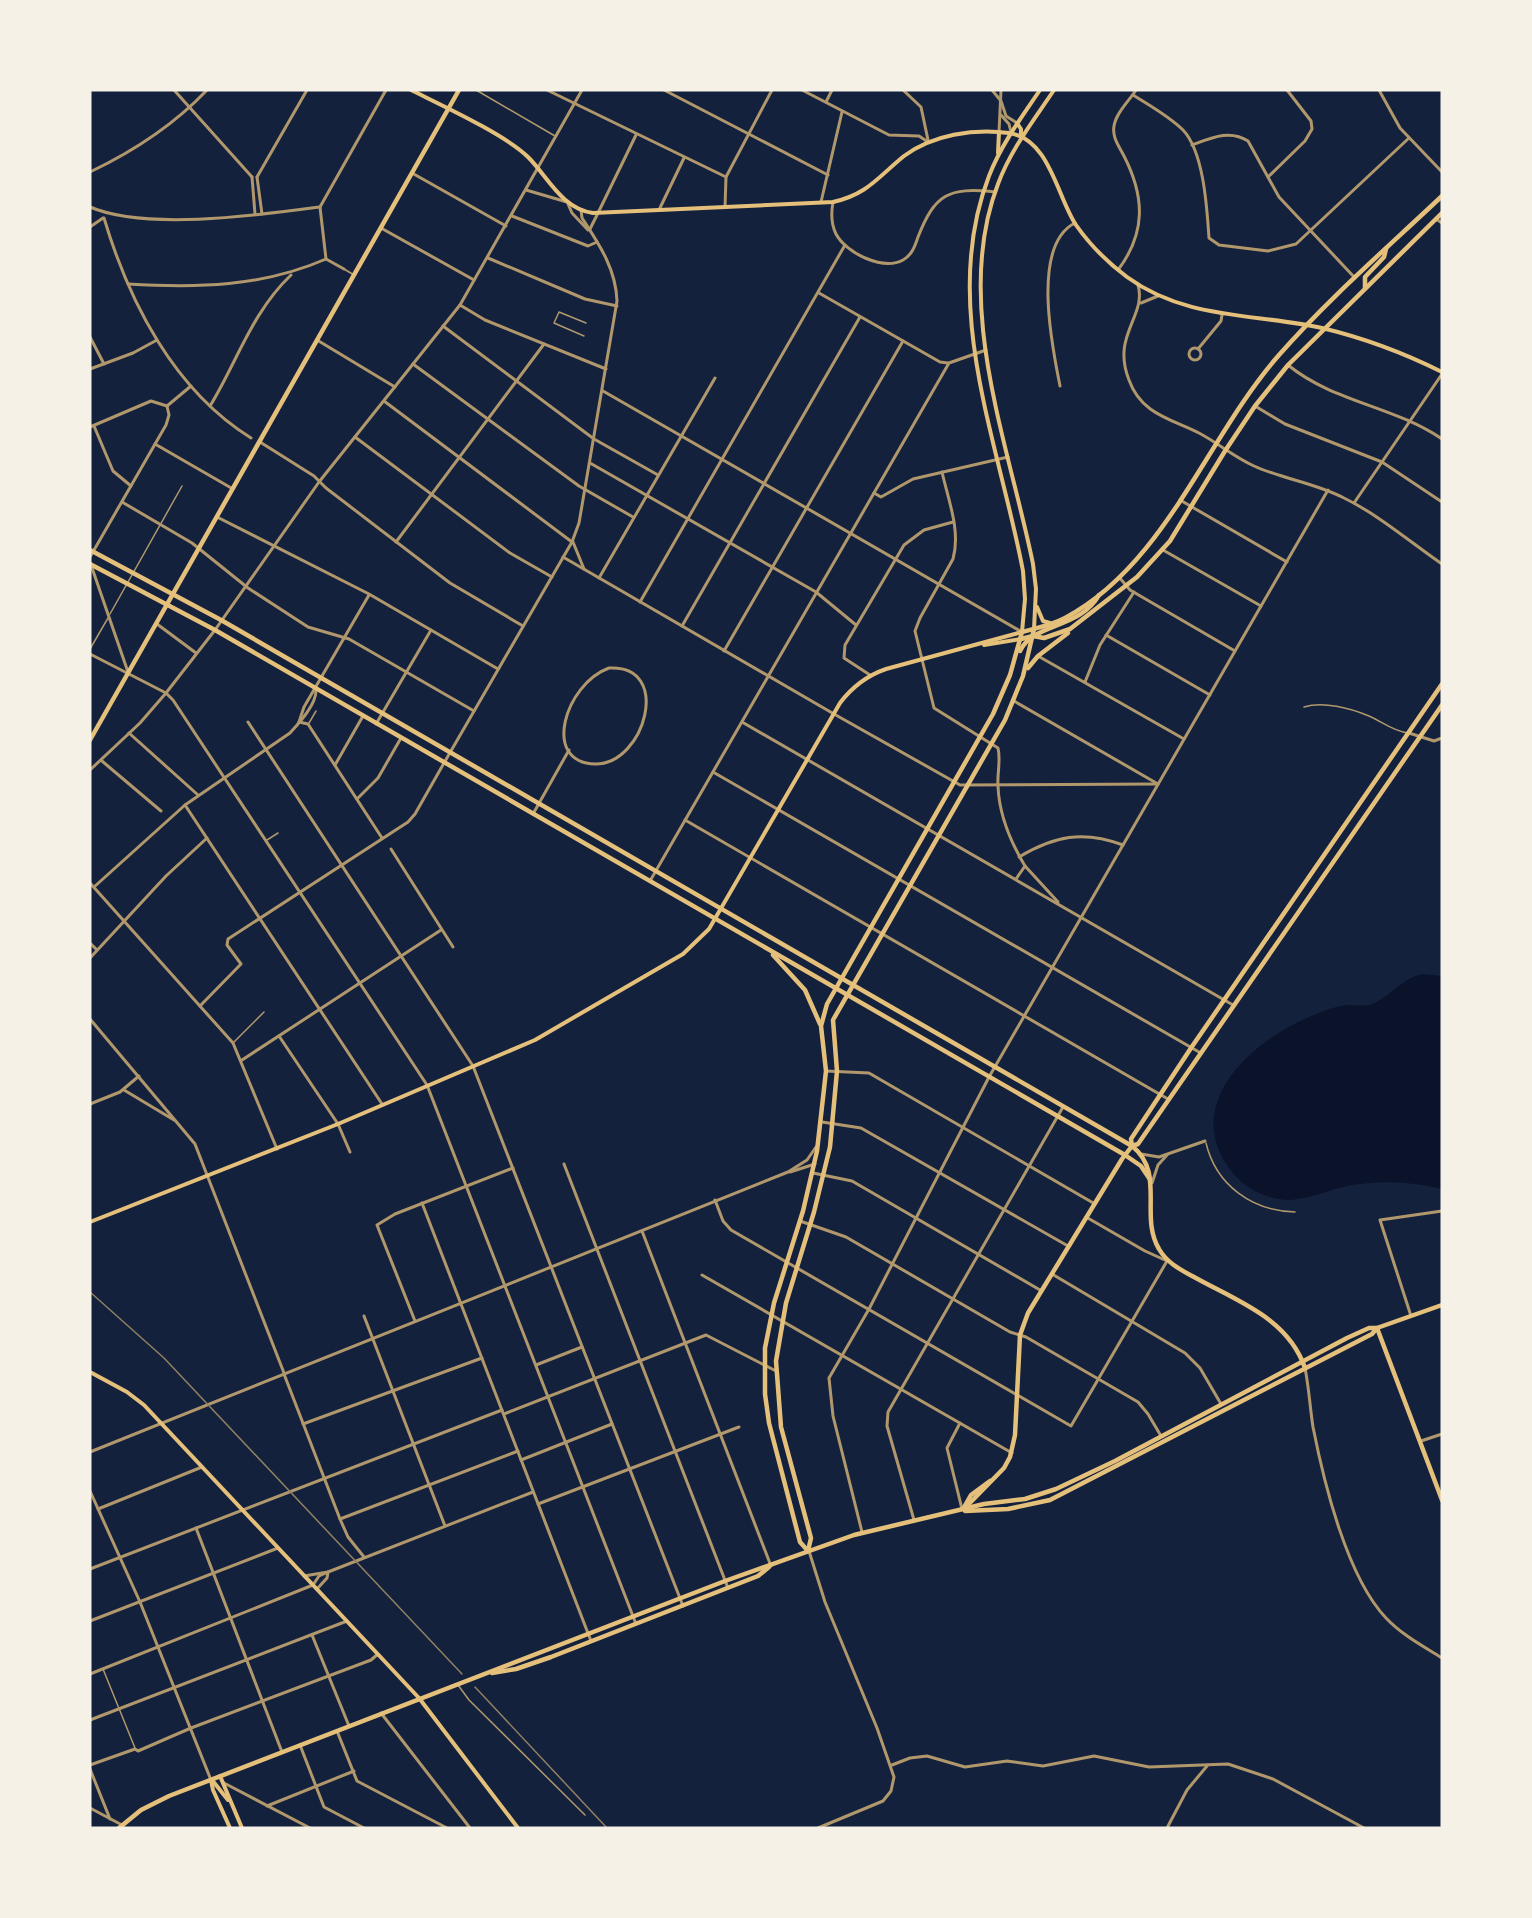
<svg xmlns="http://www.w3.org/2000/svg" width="1532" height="1918" font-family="'Alegreya Sans',sans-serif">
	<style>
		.water { fill: #0b132b }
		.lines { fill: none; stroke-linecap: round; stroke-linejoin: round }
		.service { stroke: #b1986c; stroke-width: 1.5 }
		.pedestrian { stroke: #b1986c; stroke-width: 2 }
		.minor { stroke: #b1986c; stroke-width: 3 }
		.tertiary { stroke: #b1986c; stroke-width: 3 }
		.secondary { stroke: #e5c07b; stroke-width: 4 }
		.primary { stroke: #e5c07b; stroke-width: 4.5 }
		.rail { stroke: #918062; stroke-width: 1.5 }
	</style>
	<rect width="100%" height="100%" fill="#14213d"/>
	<!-- water -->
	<path class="water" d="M1423 974 1442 976V1189C1409 1181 1376 1180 1343 1187 1311 1195 1293 1208 1259 1193 1237 1183 1221 1162 1215 1138 1201 1073 1288 1018 1341 1006 1351 1003 1361 1008 1372 1004 1391 996 1402 978 1423 974Z"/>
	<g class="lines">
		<!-- service -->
		<g class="service">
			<path d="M476 90 555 136"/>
			<path d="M584 336 554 323 559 312 586 323"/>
			<path d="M110 614 182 486"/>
			<path d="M90 649 108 618"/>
			<path d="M1304 707C1323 701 1350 708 1369 716 1383 722 1392 731 1408 733"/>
			<path d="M309 723 316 711"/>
			<path d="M267 840 278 833"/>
			<path d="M233 1043 264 1012"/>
			<path d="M1206 1143C1216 1185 1252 1211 1295 1212"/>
			<path d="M103 1669 135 1748"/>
			<path d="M458 1685 469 1700 585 1815"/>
		</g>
		<!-- pedestrian -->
		<path class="pedestrian" d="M344 269 354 275"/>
		<!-- minor -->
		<g class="minor">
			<path d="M174 90 252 177"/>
			<path d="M547 90 726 177"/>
			<path d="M664 90 828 175"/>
			<path d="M802 90 889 135 919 136 928 142"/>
			<path d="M903 90 921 107 928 140"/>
			<path d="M992 90 1001 101 1006 116 1017 123"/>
			<path d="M1379 90 1400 128 1442 172"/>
			<path d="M1133 95C1149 105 1169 116 1183 130 1204 152 1207 209 1209 238L1219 245 1268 251 1296 244 1409 138"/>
			<path d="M826 102 832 90"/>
			<path d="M1001 115 1009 124 1011 132"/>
			<path d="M999 132 1001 90"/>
			<path d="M1192 145C1211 138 1230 129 1248 141L1279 197 1355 278"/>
			<path d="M90 172C134 151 173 126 207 90"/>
			<path d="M412 173 506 226"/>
			<path d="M252 177 255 214"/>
			<path d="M257 177 307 90"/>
			<path d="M257 177 262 214"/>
			<path d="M1268 177 1305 141 1312 129 1311 121 1287 90"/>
			<path d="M526 190 567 202"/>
			<path d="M821 202 842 112"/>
			<path d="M833 202C831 213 831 224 836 234 846 253 883 271 903 260 912 255 915 246 918 237 935 194 948 187 995 192"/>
			<path d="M90 207C146 231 259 215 320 207"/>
			<path d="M725 207 726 177 772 90"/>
			<path d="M659 210 684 158"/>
			<path d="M598 213 636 135"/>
			<path d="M512 216 588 246 597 242"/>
			<path d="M104 218C129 302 174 390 251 438"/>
			<path d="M1436 219 1442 223"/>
			<path d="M90 227 103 218"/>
			<path d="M381 228 474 280"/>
			<path d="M488 258 585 299 617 306"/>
			<path d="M326 259 320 207 386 90"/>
			<path d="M326 259 344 269"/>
			<path d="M1118 270C1146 233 1145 197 1124 156 1119 146 1112 138 1114 126 1116 113 1129 101 1136 90"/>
			<path d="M128 284C197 288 262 287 326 259"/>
			<path d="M1138 285C1147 316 1111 335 1129 380 1141 414 1171 419 1199 433 1218 443 1234 457 1254 466 1283 479 1315 483 1344 498 1379 515 1410 542 1442 564"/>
			<path d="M819 293 940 362 948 363"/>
			<path d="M1141 303 1158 296"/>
			<path d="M460 305 485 320 606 369"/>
			<path d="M443 326 594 439 658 475"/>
			<path d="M90 337 104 364"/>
			<path d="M317 340 395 387"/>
			<circle cx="1195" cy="354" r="6"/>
			<path d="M1198 349 1221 321 1222 315"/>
			<path d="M413 364 579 486 633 517"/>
			<path d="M1288 365C1333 402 1394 406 1442 439"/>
			<path d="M90 369 133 353 157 340"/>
			<path d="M1060 386C1052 346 1031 245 1075 223"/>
			<path d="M384 401 572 542"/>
			<path d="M167 406 191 386"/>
			<path d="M210 406C237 362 252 312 291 275"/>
			<path d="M1255 406 1285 424 1382 462 1442 502"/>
			<path d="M94 426 113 471 131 486"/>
			<path d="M90 427 151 401 167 406"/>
			<path d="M355 437 510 553 552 577"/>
			<path d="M260 442 314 476 326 488 450 583 523 626"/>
			<path d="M155 444 233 489"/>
			<path d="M590 463 816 592 856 625"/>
			<path d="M942 472C948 499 961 531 953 559L920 618 915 631 934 708 998 748C1001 760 997 774 998 786 999 815 1010 841 1025 866L1016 879"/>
			<path d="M874 493 881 497 913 479 1008 457"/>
			<path d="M1180 500 1287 562"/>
			<path d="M122 502 192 543 248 588 308 627 349 639 474 711"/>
			<path d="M1354 503 1442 374"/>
			<path d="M217 517 369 594 498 669"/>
			<path d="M396 542 544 344"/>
			<path d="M1163 550 1261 606"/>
			<path d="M90 557 166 425 169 415 167 406"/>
			<path d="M91 565 128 672"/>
			<path d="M1119 577 1130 590 1235 651"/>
			<path d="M599 578 715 378"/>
			<path d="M640 602 845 245"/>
			<path d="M157 624 196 653"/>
			<path d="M682 626 860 317"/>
			<path d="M1106 635 1210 695"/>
			<path d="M724 651 903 341"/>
			<path d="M90 654 166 693 173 700 427 1085 636 1624"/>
			<path d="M1038 656 1184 739"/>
			<path d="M609 668C673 664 645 765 595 764 541 763 565 684 609 668Z"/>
			<path d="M870 675 844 658 845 645 904 545 924 530 953 522"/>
			<path d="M1085 682 1100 645 1134 592"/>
			<path d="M1014 701 1158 784"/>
			<path d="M834 714 960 785 1158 784"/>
			<path d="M248 722 473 1066"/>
			<path d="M299 722 304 707 369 595"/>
			<path d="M299 722 308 724 382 838"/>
			<path d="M742 722 1233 1005"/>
			<path d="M376 724 431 630"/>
			<path d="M129 733 198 795"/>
			<path d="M1409 733 1434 741 1442 738"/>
			<path d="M102 761 161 811"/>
			<path d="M335 765 363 716"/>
			<path d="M90 770 140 723 166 693 215 630 319 482 460 305 582 90"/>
			<path d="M713 772 1199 1052"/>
			<path d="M357 799 378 778 401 738"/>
			<path d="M185 805 382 1104"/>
			<path d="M533 814 569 750"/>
			<path d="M685 820 1168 1099"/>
			<path d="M391 849 453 947"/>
			<path d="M1019 857C1054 836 1083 830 1123 845"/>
			<path d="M1025 866 1058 902"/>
			<path d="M650 881 949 363 986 350"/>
			<path d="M90 883 233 1043 277 1149"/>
			<path d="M94 887 185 805 290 733C299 723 317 704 316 689"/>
			<path d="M90 943 97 950"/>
			<path d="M90 958 166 876 207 838"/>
			<path d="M200 1006 241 964 227 945 228 939 408 822 415 814 444 763"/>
			<path d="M279 1036 338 1124 350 1152"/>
			<path d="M242 1060 441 930"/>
			<path d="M826 1071 869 1073 1095 1204"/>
			<path d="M124 1090 174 1120"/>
			<path d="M90 1104 120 1092 139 1076"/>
			<path d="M822 1122 861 1128 1068 1246"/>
			<path d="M1141 1154 1159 1157 1205 1141"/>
			<path d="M564 1164 728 1588"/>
			<path d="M813 1173 852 1181 1040 1290"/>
			<path d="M1152 1183 1158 1165 1167 1155"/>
			<path d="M715 1200 723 1221 731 1230 1071 1426 1167 1261 1145 1251 1086 1217"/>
			<path d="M422 1203 591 1641"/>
			<path d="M800 1221 846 1237 1010 1332 1026 1337 1138 1402 1148 1414 1161 1436"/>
			<path d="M642 1231 771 1566"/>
			<path d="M1052 1274 1185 1353 1200 1368 1221 1404"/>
			<path d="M702 1275 1012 1453"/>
			<path d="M364 1316 445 1526"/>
			<path d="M1411 1316 1380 1220 1442 1211"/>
			<path d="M415 1321 377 1225 395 1214 513 1168"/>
			<path d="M536 1365 582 1347"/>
			<path d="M284 1374 340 1519 348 1537 364 1557"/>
			<path d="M504 1414 706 1335 776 1371"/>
			<path d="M960 1423 947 1448 962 1509"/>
			<path d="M303 1424 482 1358"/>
			<path d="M1421 1441 1442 1434"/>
			<path d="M521 1460 612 1424"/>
			<path d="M90 1491 140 1602 211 1780"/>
			<path d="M538 1504 739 1427"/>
			<path d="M98 1509 202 1467"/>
			<path d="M340 1519 518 1451"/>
			<path d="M914 1520 887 1426 888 1412 1063 1107"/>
			<path d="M196 1528 282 1752"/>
			<path d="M809 1551 825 1602 877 1728 894 1777 891 1791 883 1801 818 1828"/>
			<path d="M90 1569 502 1410"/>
			<path d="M304 1576 328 1572 327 1578 317 1589"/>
			<path d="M90 1621 278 1548"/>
			<path d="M312 1635 349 1726"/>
			<path d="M90 1674 313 1585 319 1576 328 1572 533 1492"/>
			<path d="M381 1713 470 1828"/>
			<path d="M90 1720 347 1621"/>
			<path d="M337 1731 357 1781 447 1828"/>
			<path d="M300 1745 324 1807 364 1828"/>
			<path d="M90 1765 135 1749 138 1751 191 1728 371 1660 378 1654"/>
			<path d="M892 1765 910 1758 927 1756 965 1767 1007 1761 1043 1766 1094 1756 1149 1767 1228 1764 1273 1779 1364 1828"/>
			<path d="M90 1769 110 1819"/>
			<path d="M224 1783 310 1828"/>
			<path d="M267 1806 354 1771"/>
			<path d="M1167 1828 1187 1790 1207 1766"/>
		</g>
		<!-- tertiary -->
		<g class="tertiary">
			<path d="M568 204 572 213 588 230"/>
			<path d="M590 229 598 213"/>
			<path d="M603 391 1022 632"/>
			<path d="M573 542 584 569"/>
			<path d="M563 557 834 714"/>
			<path d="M444 763 572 542 579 523 617 301C616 269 599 244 582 218L581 210"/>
			<path d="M90 1019 195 1144 284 1373"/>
			<path d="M473 1066 683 1606"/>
			<path d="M790 1172 815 1164"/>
			<path d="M1305 1368C1309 1388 1310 1408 1313 1427 1324 1483 1347 1577 1386 1618 1402 1635 1423 1646 1442 1658"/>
			<path d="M90 1452 788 1172 807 1160 816 1147"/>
			<path d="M862 1532 833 1416 829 1378 869 1309 989 1077 1328 490"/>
			<path d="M90 1808 122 1825"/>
		</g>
		<!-- secondary -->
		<g class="secondary">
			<path d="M411 90C441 105 506 135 528 157 548 177 562 209 593 213L833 202C868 194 878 177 904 156 932 135 974 128 1009 133 1050 139 1057 197 1076 225 1090 245 1107 262 1127 277 1186 320 1254 313 1322 328 1364 338 1404 353 1442 372"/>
			<path d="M1017 123 1021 129V138"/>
			<path d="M998 153 999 132"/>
			<path d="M1037 607 1043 621 1050 623"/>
			<path d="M1034 629 1036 589 1033 564C1009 445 952 303 998 184 1011 149 1034 120 1054 90"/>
			<path d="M984 645 1021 639"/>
			<path d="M90 1222 338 1124 535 1040 683 954 709 929 840 703C852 687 866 676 886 669L1022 632 1025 599 1023 571C999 443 939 305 989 176 1001 145 1021 118 1040 90"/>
			<path d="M90 1372 127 1392 144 1405 419 1698 518 1828"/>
			<path d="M220 1776 242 1828"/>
			<path d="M211 1780 213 1790 230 1828"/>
			<path d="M212 1780 228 1800"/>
		</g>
		<!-- primary -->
		<g class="primary">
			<path d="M1365 288V277L1384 257 1386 249"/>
			<path d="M90 550 221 620 1132 1146C1166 1173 1139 1216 1159 1249 1167 1263 1181 1270 1194 1277 1237 1301 1288 1318 1305 1368"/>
			<path d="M90 564 215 630 1125 1155 1141 1166 1149 1178"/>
			<path d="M1021 639 1033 636 1044 638 1070 629 1137 577 1170 541 1225 451 1255 406 1288 365 1442 213"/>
			<path d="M1020 651C1033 623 1080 629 1099 595"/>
			<path d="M1028 668 1038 656 1068 633"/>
			<path d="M90 740 459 90"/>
			<path d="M773 955 805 990 820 1024"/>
			<path d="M1132 1146 1131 1139 1191 1048 1442 684"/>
			<path d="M1377 1328 1442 1500"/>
			<path d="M963 1509 971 1495 990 1481"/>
			<path d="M964 1509 1004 1468 1010 1457 1015 1435 1020 1335 1028 1313 1122 1159 1132 1146 1138 1144 1442 705"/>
			<path d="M965 1511 1008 1509 1050 1500 1372 1334 1377 1328 1442 1305"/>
			<path d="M808 1551 800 1542 769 1423 765 1394V1348L774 1303 803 1211 817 1151 826 1071 821 1026 827 1004 993 714 1010 675 1022 632C1037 628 1052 625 1065 618 1166 564 1206 438 1279 355 1329 298 1387 248 1442 196"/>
			<path d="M808 1551 811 1538 781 1427 776 1361 786 1303 814 1212 830 1147 837 1071 833 1020 1005 720 1023 676 1034 629"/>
			<path d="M492 1673 516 1669 551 1657 758 1576 769 1567"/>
			<path d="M119 1828 141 1810 169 1796 725 1581 854 1535 984 1504 1025 1499 1056 1489 1115 1461 1347 1338 1369 1328H1377"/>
		</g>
		<!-- rail -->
		<g class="rail">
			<path d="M90 1292 164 1358 462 1674"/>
			<path d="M475 1687 607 1828"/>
		</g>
	</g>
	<!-- border -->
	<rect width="1532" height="1918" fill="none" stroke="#f6f1e7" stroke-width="183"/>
</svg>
